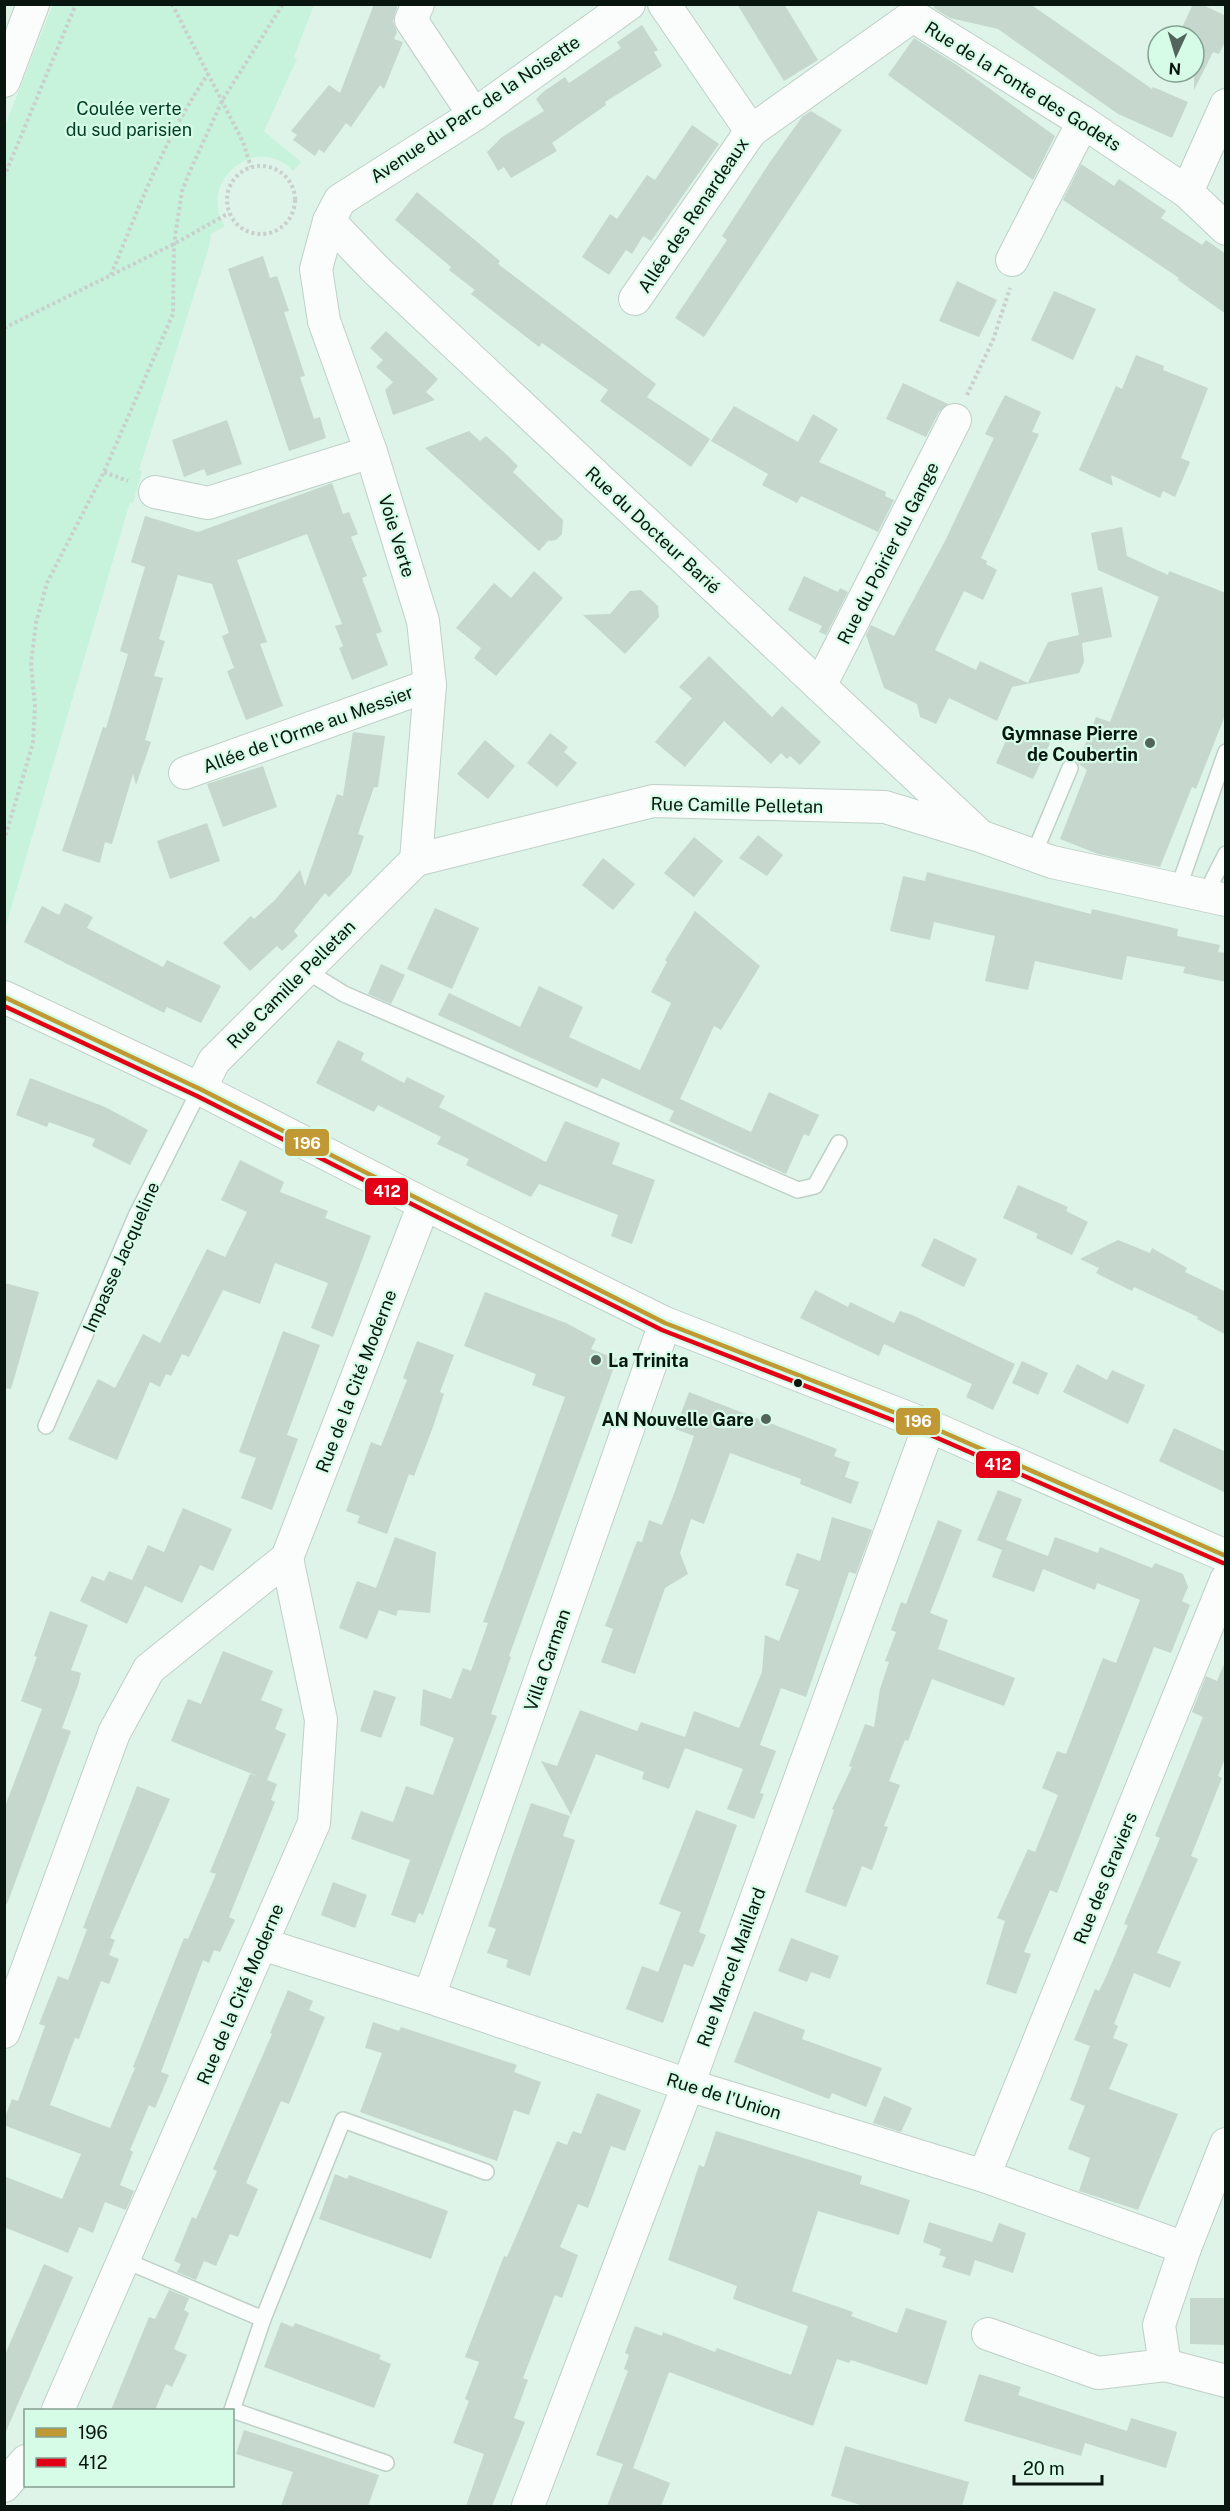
<svg xmlns="http://www.w3.org/2000/svg" width="1230" height="2511" font-family="'Public Sans',sans-serif">
	<style>
		.green { fill: #c7f3dc }
		.building { fill: #c6d7ce }
		.lines { fill: none; stroke-linecap: round; stroke-linejoin: round }
		.service-casing { stroke: #bfd0c7; stroke-width: 18 }
		.minor-casing { stroke: #bfd0c7; stroke-width: 34 }
		.path { stroke: #c9cfcc; stroke-width: 4; stroke-dasharray: 3 3; stroke-linecap: butt }
		.service { stroke: #fafdfc; stroke-width: 15 }
		.minor { stroke: #fafdfc; stroke-width: 32 }
		.bus-1-casing { stroke: #d6fce7; stroke-width: 9 }
		.bus-2-casing { stroke: #d6fce7; stroke-width: 9 }
		.bus-1 { stroke: #c09934; stroke-width: 4.5 }
		.bus-2 { stroke: #e30017; stroke-width: 4.5 }
		.poi-dot { fill: #53645b; stroke: #d6fce7; stroke-width: 2 }
		.bus-dot { fill: #08160f; stroke: #d6fce7; stroke-width: 2 }
		.labels { text-anchor: middle; dominant-baseline: central; stroke-width: 4.5; stroke-linejoin: round; paint-order: stroke }
		.street-label { font-size: 18px; fill: #08160f; stroke: #d6fce7 }
		.park-label { font-size: 18px; fill: #003d26; stroke: #d6fce7 }
		.poi-label { font-size: 18px; font-weight: bold; fill: #08160f; stroke: #d6fce7; text-anchor: end }
		.line-badge { stroke: #d6fce7; stroke-width: 2 }
		.badge-label { font-size: 16px; text-anchor: middle; font-weight: bold; fill: #fff }
	</style>
	<rect width="100%" height="100%" fill="#def4e8"/>
	<!-- green -->
	<path class="green" d="M53 4 314 5 294 57 297 59 264 131 301 162 293 171C258 132 196 180 225 226L211 234 209 247 139 470 142 471 133 503 130 502 5 929V126Z"/>
	<!-- building -->
	<g class="building">
		<path d="M374 4H398L393 21 397 32 394 39 403 42 384 89 380 85 351 127 346 123 324 153 319 149 315 156 293 140 297 135 291 131 329 85 340 93Z"/>
		<path d="M737 4H784L818 60 784 81Z"/>
		<path d="M935 4H1030L1152 89 1153 87 1188 102 1172 138 1118 114 998 29 950 18 934 8Z"/>
		<path d="M1193 4H1201L1226 16V40L1219 54 1213 52 1194 90V36H1178Z"/>
		<path d="M642 25 658 50 654 52 662 66 605 102 606 105 552 143 557 151 511 178 504 167 498 171 487 152 502 137 544 111 536 99 543 92 565 77 569 83 621 48 617 42Z"/>
		<path d="M914 38 957 65 1055 136 1033 180 888 75Z"/>
		<path d="M811 111 842 130 704 337 675 318 727 240 722 236 770 162 802 117Z"/>
		<path d="M692 125 719 144 651 241 643 236 632 254 626 250 609 275 582 257 610 214 617 219 647 175 655 180Z"/>
		<path d="M1081 164 1114 186 1119 179 1166 211 1161 218 1202 245 1206 240 1226 254V314L1178 280 1179 278 1063 200Z"/>
		<path d="M417 192 500 261 498 264 656 384 647 397 710 439 691 467 600 401 608 390 542 343 539 347 471 294 475 290 449 270 451 267 395 220Z"/>
		<path d="M263 256 270 278 277 276 289 311 284 312 305 376 300 377 314 419 320 417 326 438 289 451 228 269Z"/>
		<path d="M957 281 997 300 979 337 939 321Z"/>
		<path d="M1054 291 1096 309 1073 360 1031 340Z"/>
		<path d="M386 331 438 379 426 392 435 400 393 415 385 390 393 382 376 367 383 360 370 348Z"/>
		<path d="M1136 355 1164 366 1163 370 1208 388 1181 458 1190 462 1175 497 1163 491 1160 498 1111 475 1113 486 1079 470 1116 386 1122 389Z"/>
		<path d="M903 383 948 404 939 412 926 437 886 419Z"/>
		<path d="M1005 395 1041 412 1032 432 1039 434 981 558 987 561 986 564 997 570 983 600 964 591 935 650 976 670 980 661 1028 683 1048 642 1079 635 1071 593 1102 587 1112 637 1082 643 1084 662 1079 673 1012 687 997 721 949 698 936 724 920 717 917 704 884 688 866 635 871 625 894 636 945 541 994 438 985 434Z"/>
		<path d="M734 406 798 442 813 414 838 429 819 462 886 492 885 496 894 500 878 532 801 496 797 503 762 485 768 474 711 441Z"/>
		<path d="M227 420 242 464 207 476 204 469 184 477 172 440Z"/>
		<path d="M469 431 480 441 486 436 506 454 518 466 513 472 563 520 562 534 556 540 548 541 539 551 425 448Z"/>
		<path d="M332 483 343 514 349 512 358 534 351 537 367 576 362 578 382 632 376 634 388 665 352 680 339 648 343 646 335 626 342 624 307 534 237 560 267 642 260 644 283 706 246 720 227 671 234 668 222 636 229 633 212 584 178 575 159 639 165 641 154 676 163 678 145 740 151 742 136 785 133 774 112 844 105 842 100 863 62 851 103 727 106 728 128 654 120 651 145 567 131 562 145 516 198 532Z"/>
		<path d="M1122 527 1127 556 1168 575 1169 571 1226 593V713L1196 789 1192 787 1160 867 1098 854 1060 839 1087 770 1078 763 1096 717 1110 722 1159 597 1098 570 1091 533Z"/>
		<path d="M534 571 563 598 496 676 474 658 481 648 456 628 494 583 511 598Z"/>
		<path d="M804 576 838 592 840 588 848 592 826 635 819 632 822 626 788 610Z"/>
		<path d="M641 590 658 606 659 617 625 654 583 615 610 614 630 591Z"/>
		<path d="M709 656 772 717 782 706 821 742 800 765 790 756 787 759 781 753 771 764 724 721 685 767 655 742 692 698 679 687Z"/>
		<path d="M1012 727 1050 743 1033 779 996 763Z"/>
		<path d="M353 732 385 736 378 787H374L358 834 364 836 351 874 329 897 325 893 294 931 298 936 282 951 277 946 250 971 223 943 251 916 254 919 275 900 300 870 305 886 337 794 343 796Z"/>
		<path d="M550 733 568 747 564 752 577 763 557 787 527 763Z"/>
		<path d="M485 740 515 766 488 799 457 774Z"/>
		<path d="M263 766 277 807 223 827 207 784Z"/>
		<path d="M207 823 220 861 170 879 157 841Z"/>
		<path d="M758 835 783 855 767 876 739 858Z"/>
		<path d="M694 837 723 861 694 897 664 873Z"/>
		<path d="M603 858 635 884 613 910 582 885Z"/>
		<path d="M927 872 1091 914 1092 909 1178 929 1177 936 1220 945 1218 952 1226 953V982L1183 973 1185 967 1127 956 1122 980 1035 961 1028 990 985 981 995 936 934 922 930 940 890 931 903 876 925 881Z"/>
		<path d="M65 903 93 917 87 928 163 967 167 960 221 986 201 1023 167 1007 164 1013 24 942 42 906 59 915Z"/>
		<path d="M435 908 479 928 452 989 407 969Z"/>
		<path d="M695 911 760 966 721 1030 714 1026 680 1099 751 1132 769 1092 819 1115 809 1136 804 1134 786 1174 669 1121 674 1111 624 1088 602 1078 597 1088 438 1015 449 993 520 1027 539 986 583 1007 569 1037 640 1070 671 1003 651 992 667 962 665 960Z"/>
		<path d="M381 964 405 975 391 1004 368 994Z"/>
		<path d="M338 1040 364 1053 361 1060 404 1083 407 1077 445 1096 439 1107 546 1162 565 1121 620 1143 612 1164 655 1180 632 1244 611 1236 618 1215 539 1184 531 1197 466 1165 469 1159 437 1144 441 1137 378 1105 374 1112 316 1083Z"/>
		<path d="M30 1078 105 1107 148 1130 130 1165 92 1146 95 1139 49 1122 47 1127 16 1115Z"/>
		<path d="M240 1160 284 1182 280 1192 328 1211 325 1218 371 1236 333 1337 311 1328 328 1283 275 1263 260 1304 223 1290 189 1357 182 1354 171 1376 166 1374 160 1387 150 1382 117 1460 68 1439 98 1379 115 1388 143 1334 160 1343 207 1249 225 1257 247 1212 221 1200Z"/>
		<path d="M1018 1185 1068 1207 1066 1211 1088 1222 1072 1255 1036 1238 1038 1234 1003 1218Z"/>
		<path d="M934 1238 977 1259 964 1287 921 1266Z"/>
		<path d="M1118 1240 1150 1253 1152 1248 1187 1268 1185 1272 1226 1292V1335L1197 1319 1198 1317 1134 1287 1132 1291 1096 1273 1099 1268 1080 1259Z"/>
		<path d="M4 1283 39 1292 11 1389 4 1388Z"/>
		<path d="M815 1290 848 1307 850 1302 894 1323 900 1311 912 1315 1015 1364 993 1410 966 1397 972 1384 884 1344 879 1356 800 1318Z"/>
		<path d="M485 1292 566 1323 596 1339 591 1349 617 1359 509 1656 511 1657 491 1714 497 1716 423 1915 419 1913 415 1923 391 1915 410 1860 351 1839 361 1811 393 1822 406 1786 433 1795 454 1738 420 1725 423 1689 451 1699 463 1668 471 1671 488 1623 483 1622 565 1397 532 1385 536 1374 464 1346Z"/>
		<path d="M283 1331 320 1345 287 1435 298 1439 272 1510 241 1498 256 1458 239 1452Z"/>
		<path d="M417 1341 454 1355 440 1392 444 1394 433 1427 414 1476 409 1474 387 1534 357 1523 360 1516 346 1511 371 1442 381 1446 407 1380 403 1378Z"/>
		<path d="M1022 1361 1048 1373 1038 1395 1012 1383Z"/>
		<path d="M1077 1364 1107 1380 1112 1370 1145 1385 1128 1424 1063 1392Z"/>
		<path d="M689 1392 837 1449 834 1456 850 1462 845 1477 859 1482 851 1504 800 1484 801 1479 730 1453 704 1524 691 1519 680 1553 688 1574 665 1588 635 1674 601 1662 613 1629 605 1626 637 1541 642 1542 649 1520 662 1525 675 1491 694 1436 675 1429Z"/>
		<path d="M1174 1428 1226 1452V1493L1159 1461Z"/>
		<path d="M998 1490 1022 1499 1006 1540 1048 1556 1055 1537 1098 1553 1100 1547 1152 1568 1155 1563 1183 1574 1188 1587 1182 1601 1190 1605 1171 1653 1154 1647 1057 1893 1050 1890 1024 1952 1031 1954 1016 1994 986 1984 1005 1921 997 1918 1028 1849 1035 1852 1058 1795 1042 1788 1057 1751 1066 1754 1103 1658 1116 1663 1140 1600 1097 1583 1095 1590 1043 1569 1034 1592 992 1577 1002 1550 977 1540Z"/>
		<path d="M183 1508 232 1529 213 1571 200 1565 182 1603 145 1586 127 1624 80 1601 92 1576 104 1581 109 1571 144 1585 132 1580 148 1545 164 1552Z"/>
		<path d="M832 1517 872 1530 856 1574 849 1572 806 1697 781 1688 760 1745 776 1751 760 1793 764 1794 754 1819 727 1809 743 1769 685 1748 669 1789 642 1779 644 1772 596 1754 571 1815 541 1761 557 1766 580 1710 637 1731 641 1722 685 1737 694 1711 739 1728 762 1672 765 1635 779 1641 799 1590 785 1585 797 1553 820 1561Z"/>
		<path d="M938 1520 962 1530 930 1613 948 1620 938 1649 1015 1678 1004 1706 932 1679 908 1741 905 1740 889 1781 900 1785 884 1826 888 1827 872 1870 862 1866 846 1907 805 1892 834 1810 832 1809 852 1767 849 1766 865 1724 874 1727 880 1689 889 1662 885 1661 896 1632 891 1630 901 1602 906 1604Z"/>
		<path d="M395 1537 436 1552 430 1613 398 1610 396 1616 379 1610 367 1639 339 1628 357 1581 376 1588Z"/>
		<path d="M50 1611 88 1625 71 1670 81 1673 78 1685 62 1728 71 1731 7 1904 4 1903V1809L42 1709 21 1701 37 1657 34 1656Z"/>
		<path d="M223 1651 273 1671 261 1700 283 1709 275 1729 286 1734 267 1780 277 1784 271 1800 275 1802 229 1917 235 1920 220 1952 214 1950 209 1963 203 1960 161 2072 169 2075 155 2108 149 2105 130 2150 133 2152 120 2185 134 2191 126 2210 105 2202 93 2233 79 2227 68 2253 4 2227V2176L62 2199 81 2154 11 2128 4 2125V2120L12 2099 18 2101 45 2026 39 2024 58 1976 68 1980 87 1929 83 1928 137 1786 170 1799 110 1938 115 1940 109 1955 119 1959 109 1984 101 1981 79 2039 75 2038 50 2105 110 2128 135 2068 133 2067 184 1938 188 1939 216 1874 210 1872 250 1774 257 1776 171 1741 188 1699 201 1704Z"/>
		<path d="M1224 1664 1226 1756 1218 1776 1222 1778 1191 1856 1198 1859 1157 1953 1181 1962 1170 1988 1134 1973 1114 2024 1118 2026 1113 2038 1128 2044 1109 2089 1178 2114 1138 2210 1079 2191 1090 2158 1068 2149 1085 2106 1070 2100 1090 2046 1074 2040 1095 1989 1099 1991 1105 1979 1128 1925 1124 1924 1160 1838 1155 1836 1203 1717 1192 1712 1206 1676 1217 1681Z"/>
		<path d="M374 1690 396 1697 381 1738 360 1731Z"/>
		<path d="M531 1803 570 1816 563 1836 575 1840 530 1976 506 1967 508 1960 487 1953 496 1929 488 1926Z"/>
		<path d="M696 1810 737 1825 699 1932 706 1935 693 1967 684 1964 663 2023 626 2009 642 1966 658 1972 681 1912 659 1904Z"/>
		<path d="M333 1882 367 1895 355 1928 321 1915Z"/>
		<path d="M791 1938 839 1956 830 1979 811 1972 807 1982 778 1971Z"/>
		<path d="M288 1990 313 2001 309 2010 325 2017 289 2104 281 2101 246 2183 258 2189 238 2237 230 2234 216 2266 204 2261 196 2280 177 2272 181 2264 174 2261 192 2217 196 2219 217 2171 213 2169 272 2034 270 2033Z"/>
		<path d="M754 2011 805 2030 802 2039 882 2068 866 2107 832 2093 829 2099 734 2062Z"/>
		<path d="M373 2022 399 2031 401 2027 517 2065 514 2072 541 2082 529 2115 514 2110 497 2161 360 2112 382 2053 365 2048Z"/>
		<path d="M597 2093 641 2110 625 2151 611 2146 588 2208 578 2204 560 2247 578 2255 562 2298 555 2295 523 2378 528 2380 514 2418 525 2422 492 2506H466L484 2454 453 2443 469 2401 465 2399 479 2362 465 2357 504 2256 507 2257 557 2141 567 2145 573 2131 581 2134Z"/>
		<path d="M884 2096 912 2108 901 2132 873 2123Z"/>
		<path d="M716 2131 862 2176 860 2184 910 2200 899 2235 818 2211 792 2291 853 2312 851 2316 897 2333 906 2308 947 2321 927 2385 851 2360 849 2363 837 2359 813 2426 669 2372 633 2468 670 2483 661 2506H607L623 2464 629 2466 596 2455 628 2371 624 2369 629 2355 625 2353 635 2326 662 2336 663 2332 715 2352 717 2348 791 2375 808 2326 733 2299 737 2286 668 2260 699 2165 704 2167Z"/>
		<path d="M335 2174 347 2179 349 2175 448 2211 431 2259 319 2219Z"/>
		<path d="M929 2222 992 2242 999 2223 1026 2233 1013 2273 975 2260 970 2276 942 2267 946 2257 939 2255 941 2249 923 2242Z"/>
		<path d="M44 2264 73 2277 4 2436V2357Z"/>
		<path d="M169 2290 189 2298 184 2310 189 2313 174 2349 187 2355 172 2387 166 2384 155 2410H111L149 2317 155 2319Z"/>
		<path d="M1190 2298H1226V2345L1190 2344Z"/>
		<path d="M281 2322 293 2327 295 2323 381 2355 379 2359 391 2364 374 2408 264 2367Z"/>
		<path d="M979 2374 1021 2387 1018 2395 1127 2431 1131 2418 1177 2432 1166 2468 1085 2443 1081 2456 964 2421Z"/>
		<path d="M244 2430 379 2475 368 2506H281L293 2472 236 2454Z"/>
		<path d="M845 2446 969 2482 962 2506H864L831 2496Z"/>
	</g>
	<g class="lines">
		<defs>
			<g id="service">
				<path d="M1033 856 1070 768"/>
				<path d="M1178 889 1226 752"/>
				<path d="M1205 895 1226 854"/>
				<path d="M305 970 344 994 798 1190 815 1186 839 1143"/>
				<path d="M46 1426 136 1216 200 1089"/>
				<path d="M124 2260 263 2319 343 2120 486 2172"/>
				<path d="M263 2319 232 2410 386 2463"/>
			</g>
			<g id="minor">
				<path d="M418 4 411 20 474 115"/>
				<path d="M664 4 751 131 913 16 1083 122 1187 192 1226 105"/>
				<path d="M4 81 33 4"/>
				<path d="M1187 192 1226 229"/>
				<path d="M329 221 376 270 976 832"/>
				<path d="M1012 260 1083 122"/>
				<path d="M635 299 751 131"/>
				<path d="M155 492 208 503 371 452"/>
				<path d="M820 686 955 420"/>
				<path d="M185 773 430 685"/>
				<path d="M416 860 430 685 423 621 371 452 324 321 316 269 329 221 340 200 474 115 629 4"/>
				<path d="M4 997 200 1089 424 1204 665 1323 929 1426 1226 1556"/>
				<path d="M200 1089 214 1061 416 860 653 801 885 807 980 836 1052 862 1226 900"/>
				<path d="M287 1558 424 1204"/>
				<path d="M262 1944 429 1997 688 2085 984 2176 1185 2248"/>
				<path d="M429 1997 665 1323"/>
				<path d="M4 2032 114 1733 149 1669 287 1558 321 1720 314 1823 58 2410"/>
				<path d="M984 2176 1226 1580"/>
				<path d="M988 2334 1098 2373 1165 2365 1159 2325 1185 2248 1226 2144"/>
				<path d="M1165 2365 1226 2381"/>
				<path d="M4 2486 26 2461"/>
				<path d="M528 2506 688 2085 929 1426"/>
			</g>
		</defs>
		<!-- service casing -->
		<use href="#service" class="service-casing"/>
		<!-- minor casing -->
		<use href="#minor" class="minor-casing"/>
		<!-- path -->
		<g class="path">
			<path d="M172 4 243 142 251 167"/>
			<circle cx="261" cy="200" r="34"/>
			<path d="M4 177 76 4"/>
			<path d="M111 275C139 207 166 134 209 73"/>
			<path d="M4 328 174 244 229 213"/>
			<path d="M967 395 993 340 1010 288"/>
			<path d="M104 472 128 481"/>
			<path d="M4 841 33 743 35 706 31 664 36 623 47 583 104 472 173 314 174 244 182 191 190 171 222 101 283 4"/>
		</g>
		<!-- service -->
		<use href="#service" class="service"/>
		<!-- minor -->
		<use href="#minor" class="minor"/>
		<defs>
			<path id="bus-1" d="M4 997 200 1089 665 1323 929 1426 1226 1556"/>
			<path id="bus-2" d="M4 1006 197 1096 662 1330 926 1433 1223 1563"/>
		</defs>
		<!-- bus-1 casing -->
		<use href="#bus-1" class="bus-1-casing"/>
		<!-- bus-2 casing -->
		<use href="#bus-2" class="bus-2-casing"/>
		<!-- bus-1 -->
		<use href="#bus-1" class="bus-1"/>
		<!-- bus-2 -->
		<use href="#bus-2" class="bus-2"/>
	</g>
	<!-- markers -->
	<g class="poi-dot">
		<circle cx="1150" cy="743" r="6"/>
		<circle cx="596" cy="1360" r="6"/>
		<circle cx="766" cy="1419" r="6"/>
	</g>
	<circle class="bus-dot" cx="798" cy="1383" r="5"/>
	<g class="labels">
		<!-- street labels -->
		<g class="street-label">
			<text transform="translate(1023 86) rotate(32)">Rue de la Fonte des Godets</text>
			<text transform="translate(475 109) rotate(-34)">Avenue du Parc de la Noisette</text>
			<text transform="translate(693 215) rotate(-56)">Allée des Renardeaux</text>
			<text transform="translate(653 530) rotate(43)">Rue du Docteur Barié</text>
			<text transform="translate(397 536) rotate(73)">Voie Verte</text>
			<text transform="translate(888 553) rotate(-63)">Rue du Poirier du Gange</text>
			<text transform="translate(308 729) rotate(-20)">Allée de l'Orme au Messier</text>
			<text transform="translate(737 805) rotate(1)">Rue Camille Pelletan</text>
			<text transform="translate(291 984) rotate(-45)">Rue Camille Pelletan</text>
			<text transform="translate(121 1257) rotate(-66)">Impasse Jacqueline</text>
			<text transform="translate(356 1381) rotate(-69)">Rue de la Cité Moderne</text>
			<text transform="translate(547 1660) rotate(-71)">Villa Carman</text>
			<text transform="translate(1105 1878) rotate(-68)">Rue des Graviers</text>
			<text transform="translate(731 1967) rotate(-70)">Rue Marcel Maillard</text>
			<text transform="translate(240 1994) rotate(-67)">Rue de la Cité Moderne</text>
			<text transform="translate(724 2096) rotate(17)">Rue de l'Union</text>
		</g>
		<!-- park labels -->
		<g class="park-label">
			<text x="129" y="108">Coulée verte<tspan x="129" dy="21">du sud parisien</tspan></text>
		</g>
		<!-- poi labels -->
		<g class="poi-label">
			<text x="1138" y="733">Gymnase Pierre<tspan x="1138" dy="21">de Coubertin</tspan></text>
			<text x="608" y="1360" text-anchor="start">La Trinita</text>
			<text x="754" y="1419">AN Nouvelle Gare</text>
		</g>
	</g>
	<g class="line-badge">
		<rect x="284" y="1128" width="46" height="29" rx="6" fill="#c09934"/>
		<rect x="364" y="1177" width="45" height="29" rx="6" fill="#e30017"/>
		<rect x="895" y="1407" width="46" height="29" rx="6" fill="#c09934"/>
		<rect x="975" y="1450" width="46" height="29" rx="6" fill="#e30017"/>
	</g>
	<g class="badge-label">
		<text x="307" y="1149">196</text>
		<text x="387" y="1197">412</text>
		<text x="918" y="1427">196</text>
		<text x="998" y="1470">412</text>
	</g>
	<!-- border -->
	<rect width="1230" height="2511" fill="none" stroke="#08160f" stroke-width="12"/>
	<!-- legend -->
	<rect x="24" y="2409" width="210" height="78" fill="#d6fce7" stroke="#84a091" stroke-width="1.5"/>
	<rect x="36" y="2428" width="30" height="9" fill="#c09934" stroke="#84a091" stroke-width="1.5"/>
	<text x="78" y="2439" font-size="18" fill="#08160f">196</text>
	<rect x="36" y="2458" width="30" height="9" fill="#e30017" stroke="#84a091" stroke-width="1.5"/>
	<text x="78" y="2469" font-size="18" fill="#08160f">412</text>
	<!-- north arrow -->
	<g transform="translate(1176 54) rotate(184)"><circle r="28" fill="#d6fce7" stroke="#84a091" stroke-width="1.5"/>
	<path d="M0-4.5L10 22L0 15L-10 22Z" fill="#53645b"/>
	<text y="-9" font-size="16" font-weight="bold" text-anchor="middle" fill="#08160f">N</text>
	</g>
	<!-- scale -->
	<path d="M1014 2475v9h88v-9" fill="none" stroke="#08160f" stroke-width="3"/>
	<text x="1023" y="2475" font-size="18" fill="#08160f" stroke="#d6fce7" stroke-width="4.5" paint-order="stroke">20 m</text>
</svg>
